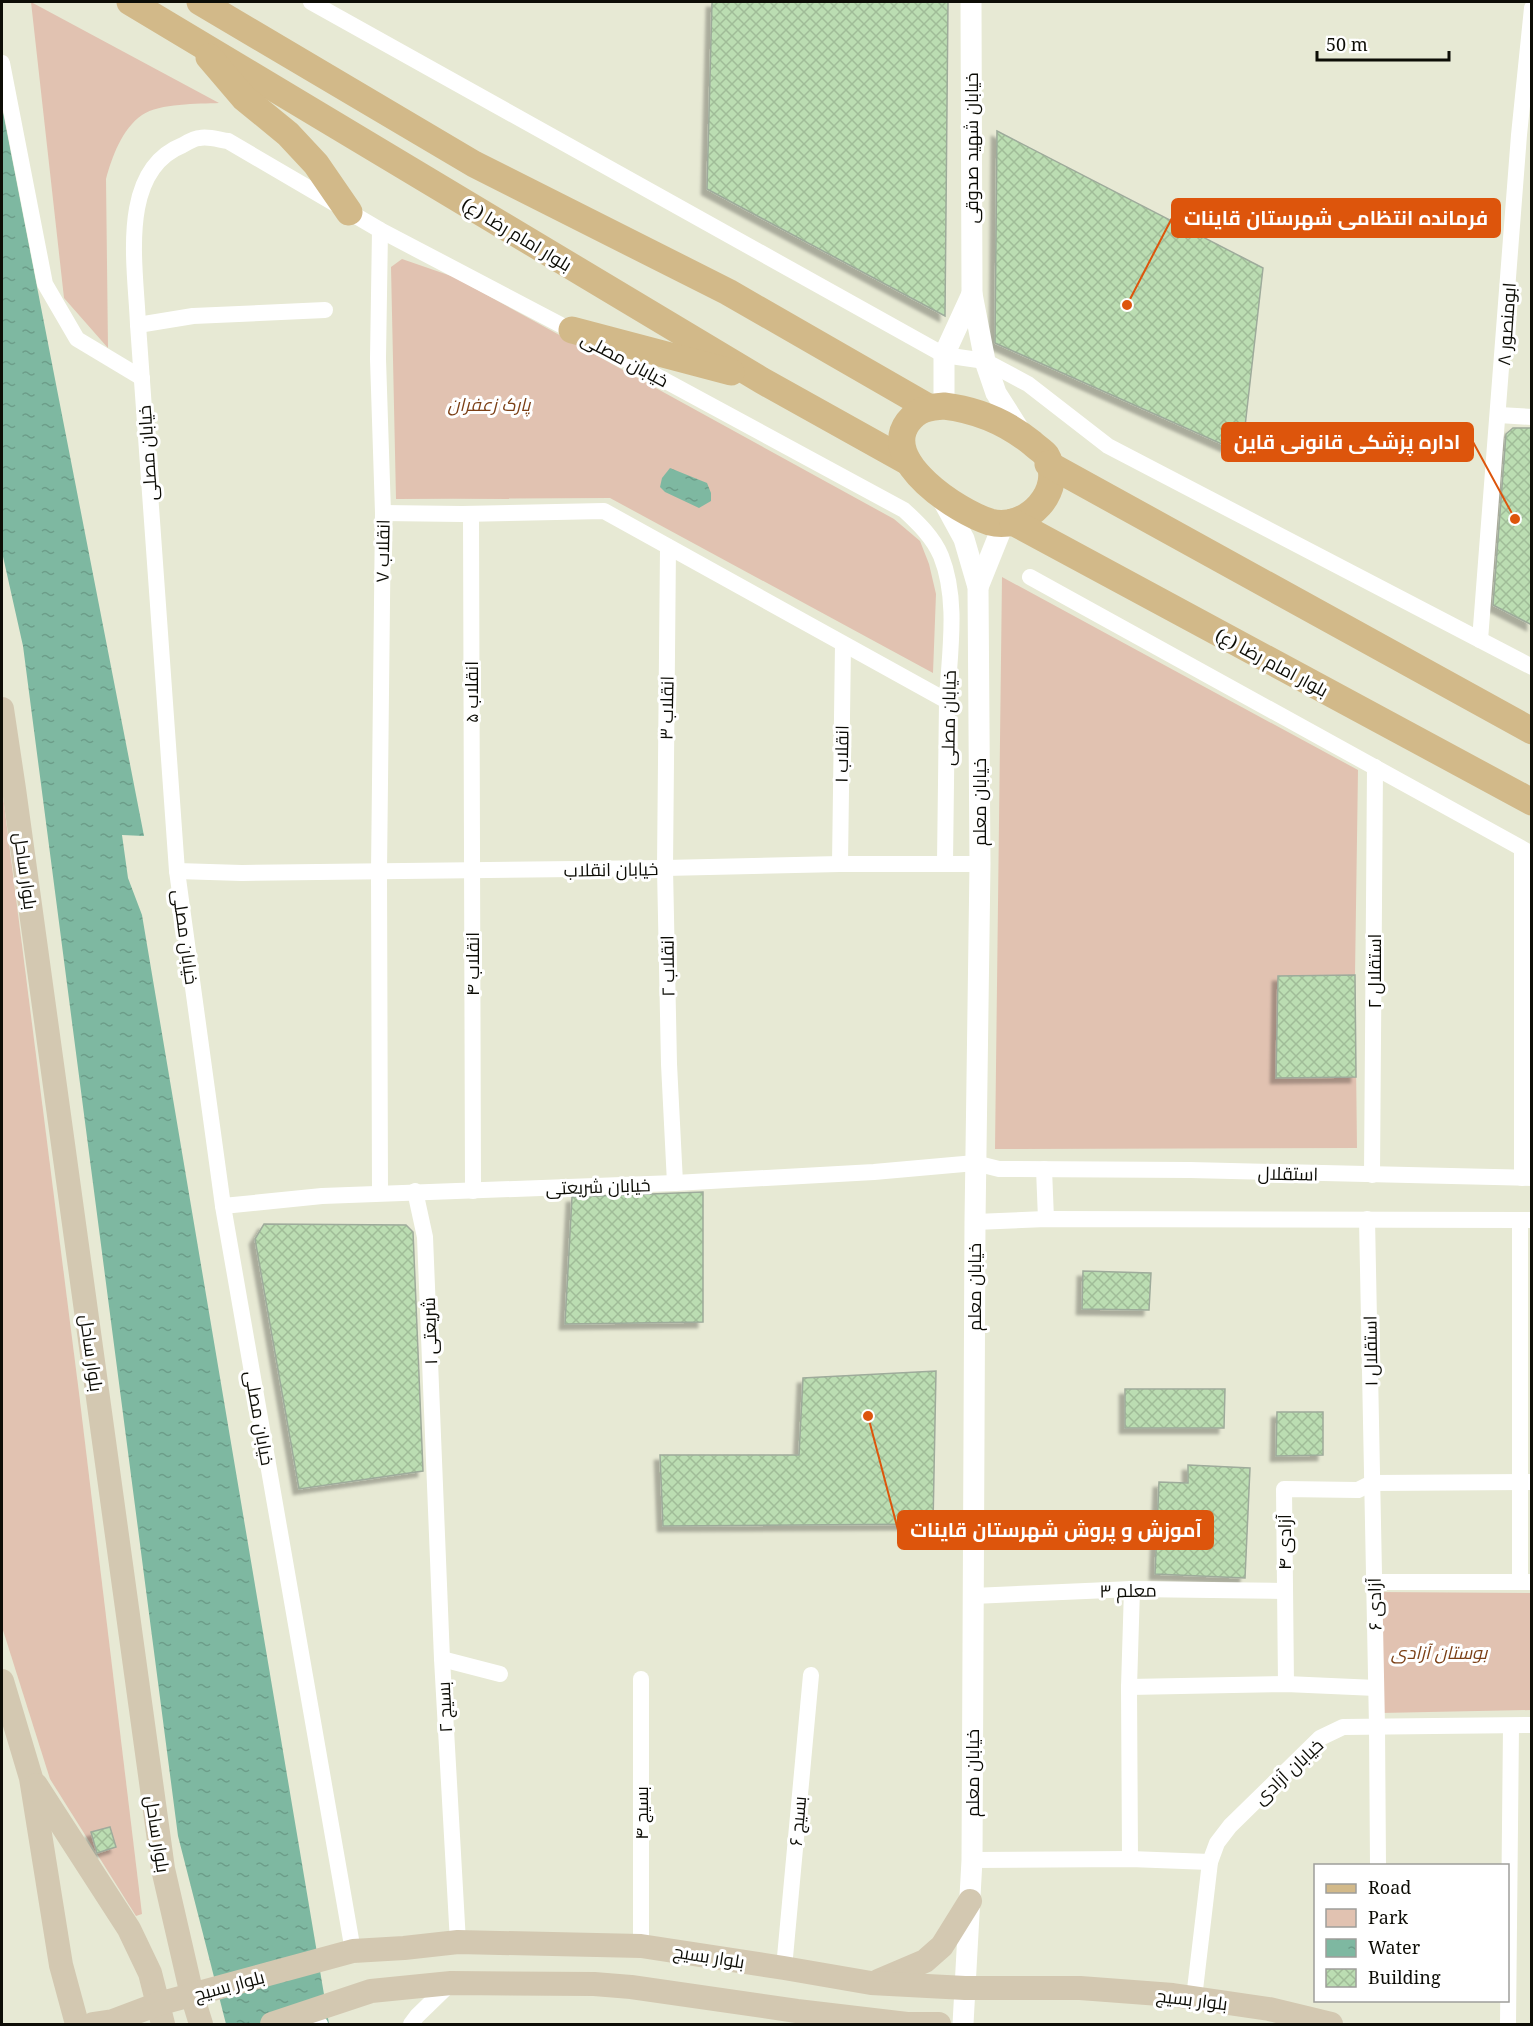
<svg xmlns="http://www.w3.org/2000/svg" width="1533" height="2026" font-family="'Noto Serif',Cairo,serif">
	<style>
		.green { fill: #e1c2b1 }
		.water { fill: url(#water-ripples) }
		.building { fill: url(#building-cross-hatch); stroke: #9eab9b; stroke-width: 1.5; filter: url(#shadow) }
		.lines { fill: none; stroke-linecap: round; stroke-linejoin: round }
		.minor { stroke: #fff; stroke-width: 16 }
		.tertiary { stroke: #fff; stroke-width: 21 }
		.secondary { stroke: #d3c8b1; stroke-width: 24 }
		.primary { stroke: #d2b989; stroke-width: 27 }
		.labels { text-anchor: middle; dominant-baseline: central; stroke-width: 6; stroke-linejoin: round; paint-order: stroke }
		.street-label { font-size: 18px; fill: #0d0d06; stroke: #fff }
		.park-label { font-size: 18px; font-style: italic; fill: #7b3f15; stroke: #fff }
		.leader { fill: none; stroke: #dd550c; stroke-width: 2 }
		.callout-dot { fill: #dd550c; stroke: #fff; stroke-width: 2 }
		.callout { fill: #dd550c; stroke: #dd550c; stroke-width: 2 }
		.callout-label { font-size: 20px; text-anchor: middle; font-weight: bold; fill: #fff }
	</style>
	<defs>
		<pattern id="water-ripples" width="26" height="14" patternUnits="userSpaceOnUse" patternTransform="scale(1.5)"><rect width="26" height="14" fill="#7eb8a1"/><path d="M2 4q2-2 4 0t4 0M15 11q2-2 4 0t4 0" fill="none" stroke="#6c9d89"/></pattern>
		<pattern id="building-cross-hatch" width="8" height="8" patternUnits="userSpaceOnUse" patternTransform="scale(1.5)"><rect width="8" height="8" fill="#bbddb2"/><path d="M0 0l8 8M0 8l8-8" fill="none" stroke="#a0bc98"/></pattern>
		<filter id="shadow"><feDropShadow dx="-5.5" dy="5.5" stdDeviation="1.5" flood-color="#0004"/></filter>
	</defs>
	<rect width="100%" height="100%" fill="#e7e9d4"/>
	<!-- green -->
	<g class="green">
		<path d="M31 2 219 103C198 104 160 103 142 115 122 129 112 157 106 179L108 348 64 298Z"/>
		<path d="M402 259 454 277 894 519 920 541 929 564 936 594 933 673 610 498 396 499 391 267Z"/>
		<path d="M1002 577 1358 770 1355 975 1357 1148 995 1149Z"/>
		<path d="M2 788 79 1393 142 1914 136 1916 50 1779 2 1627Z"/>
		<path d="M1376 1592 1531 1593V1710L1380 1713Z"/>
	</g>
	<!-- water -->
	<g class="water">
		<path d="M2 107 144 836 122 835 128 878 142 915 329 2024H226L178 1836 23 646 2 552Z"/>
		<path d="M670 468 707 483 711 493V501L699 508 665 492 660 487 662 478Z"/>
	</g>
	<!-- building -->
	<g class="building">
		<path d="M712 2H948L945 316 707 189Z"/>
		<path d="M997 131 1263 268 1242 453 995 343Z"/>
		<path d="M1513 428H1532V625L1493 605 1506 434Z"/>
		<path d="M1355 975 1356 1077 1276 1078 1278 976Z"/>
		<path d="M703 1192V1322L565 1324 572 1197Z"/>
		<path d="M264 1224 406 1225 413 1232 423 1471 299 1489 255 1239Z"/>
		<path d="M1083 1271 1151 1273 1149 1310 1082 1309Z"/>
		<path d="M936 1371 933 1524 663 1526 660 1455H799L803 1378Z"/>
		<path d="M1125 1389H1225L1224 1428H1125Z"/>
		<path d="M1277 1412H1323V1455L1276 1456Z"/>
		<path d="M1188 1465 1250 1468 1245 1578 1155 1574 1159 1482 1188 1483Z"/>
		<path d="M110 1827 116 1847 97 1853 91 1832Z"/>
	</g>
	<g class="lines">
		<!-- minor -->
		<g class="minor">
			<path d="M311 2 944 355 985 361 1028 384 1108 446 1532 667"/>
			<path d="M2 63 45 284 77 339 142 378"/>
			<path d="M380 230 378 359 383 513 379 872 380 1193"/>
			<path d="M138 325 193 316 325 310"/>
			<path d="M603 347 904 510C918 523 933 537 941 556 959 601 949 655 947 702 946 756 946 810 945 863"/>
			<path d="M1499 415 1532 417"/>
			<path d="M383 513 462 514 604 511 947 701"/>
			<path d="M471 514 473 1191"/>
			<path d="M668 547 665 868 669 1064 675 1183"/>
			<path d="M1030 577 1532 854"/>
			<path d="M1480 640 1519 135 1532 8"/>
			<path d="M1522 849V1178"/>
			<path d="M840 864 843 644"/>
			<path d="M177 871 242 873 665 868 840 864H980"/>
			<path d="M1044 1169 1046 1219"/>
			<path d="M1372 1175 1375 767"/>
			<path d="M415 1191 425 1237 442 1659 458 1942"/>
			<path d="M223 1206 322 1196 675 1183 874 1172 975 1163 999 1169 1190 1170 1532 1178"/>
			<path d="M1367 1219 1377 1726 1378 1866"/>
			<path d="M975 1222 1046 1219 1532 1220"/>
			<path d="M1373 1582H1532"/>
			<path d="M1520 1582V1220"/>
			<path d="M973 1596 1132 1589 1284 1591"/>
			<path d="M442 1659 500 1674"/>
			<path d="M641 1679V1946"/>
			<path d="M1286 1684 1284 1489 1358 1490 1372 1483 1532 1482"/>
			<path d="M1129 1687 1286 1684 1376 1688"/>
			<path d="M1130 1859 1129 1687 1132 1589"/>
			<path d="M972 1860 1130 1859 1210 1862"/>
			<path d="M353 1951 223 1206 177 871 138 325C136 268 117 171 183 145 188 142 195 138 200 138 208 136 220 140 228 141L380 230 580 335"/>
			<path d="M784 1968 811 1675"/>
			<path d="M1194 1998 1210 1862 1217 1843 1230 1826 1320 1738 1343 1727 1532 1725"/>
			<path d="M292 2018 320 2024"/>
			<path d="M411 2024 417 2016 451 1983"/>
			<path d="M1508 2024 1511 1726"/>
		</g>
		<!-- tertiary -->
		<g class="tertiary">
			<path d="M971 2 972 294"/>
			<path d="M944 406V355L972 294 985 361 996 393 1022 434"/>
			<path d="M940 495 964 539 978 587 980 864 975 1222 972 1860 963 2024"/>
			<path d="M978 587 1003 525"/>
		</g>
		<!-- secondary -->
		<g class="secondary">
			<path d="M2 709 14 789 163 1869 192 1995 201 2024"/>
			<path d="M2 1681 31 1778 61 1965 77 2024"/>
			<path d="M36 1785 129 1929 150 1973 163 2024"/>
			<path d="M878 1981 925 1961 942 1946 970 1901"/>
			<path d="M93 2024 113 2021 158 2004 353 1951 404 1948 458 1942 641 1946 784 1968 871 1983 965 1988H1080L1173 1995 1269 2009 1331 2024"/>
			<path d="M272 2024 371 1991 451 1983 594 1984 631 1987 797 2011 907 2024H939"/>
		</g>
		<!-- primary -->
		<g class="primary">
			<path d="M130 2 761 380 908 462"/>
			<path d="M200 2 474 164 728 292 928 407"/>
			<path d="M209 57 244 98 288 134 316 164 349 212"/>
			<path d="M572 330 731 372"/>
			<path d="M944 406C977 410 1006 422 1032 443 1036 447 1043 451 1046 455 1067 490 1026 532 990 522 958 512 879 461 908 422 918 409 929 407 944 406Z"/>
			<path d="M1048 464 1532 731"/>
			<path d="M1013 522 1532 802"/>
		</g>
	</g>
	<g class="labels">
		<!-- street labels -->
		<g class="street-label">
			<text transform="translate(971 148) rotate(-90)">خیابان شهید صدوقی</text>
			<text transform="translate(517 234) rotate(31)">بلوار امام رضا (ع)</text>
			<text transform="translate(1506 324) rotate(-86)">ابومنصور ۸</text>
			<text transform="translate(625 359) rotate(28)">خیابان مصلی</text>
			<text transform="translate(147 453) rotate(-94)">خیابان مصلی</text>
			<text transform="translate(382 551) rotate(-89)">انقلاب ۷</text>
			<text transform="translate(1272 662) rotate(28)">بلوار امام رضا (ع)</text>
			<text transform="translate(471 692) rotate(-90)">انقلاب ۵</text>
			<text transform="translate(666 708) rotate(-89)">انقلاب ۳</text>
			<text transform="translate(948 718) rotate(-89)">خیابان مصلی</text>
			<text transform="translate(841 754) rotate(-89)">انقلاب ۱</text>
			<text transform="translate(979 802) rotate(-90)">خیابان معلم</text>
			<text transform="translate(611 869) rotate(-1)">خیابان انقلاب</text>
			<text transform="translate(26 871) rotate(82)">بلوار ساحل</text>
			<text transform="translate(186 937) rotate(82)">خیابان مصلی</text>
			<text transform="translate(472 964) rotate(-90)">انقلاب ۴</text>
			<text transform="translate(667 966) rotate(-91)">انقلاب ۲</text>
			<text transform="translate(1374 971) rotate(-90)">استقلال ۲</text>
			<text transform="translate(1288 1173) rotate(1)">استقلال</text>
			<text transform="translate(598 1186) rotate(-2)">خیابان شریعتی</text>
			<text transform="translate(974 1287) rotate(-90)">خیابان معلم</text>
			<text transform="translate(429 1331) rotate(-92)">شریعتی ۱</text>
			<text transform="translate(1370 1351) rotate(-91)">استقلال ۱</text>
			<text transform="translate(92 1353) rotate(82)">بلوار ساحل</text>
			<text transform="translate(260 1418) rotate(80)">خیابان مصلی</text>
			<text transform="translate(1284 1542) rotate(-90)">آزادی ۴</text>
			<text transform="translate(1128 1590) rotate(-1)">معلم ۳</text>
			<text transform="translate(1374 1604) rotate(-91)">آزادی ۶</text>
			<text transform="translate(444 1707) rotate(-93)">بسیج ۲</text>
			<text transform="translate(1288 1771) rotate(-43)">خیابان آزادی</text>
			<text transform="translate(972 1773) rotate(-90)">خیابان معلم</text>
			<text transform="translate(641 1813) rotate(-90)">بسیج ۴</text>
			<text transform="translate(797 1821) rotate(-85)">بسیج ۶</text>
			<text transform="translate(158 1834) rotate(81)">بلوار ساحل</text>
			<text transform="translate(709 1956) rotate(9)">بلوار بسیج</text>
			<text transform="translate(229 1985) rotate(-15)">بلوار بسیج</text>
			<text transform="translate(1192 1999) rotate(7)">بلوار بسیج</text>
		</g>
		<!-- park labels -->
		<g class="park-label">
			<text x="489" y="404">پارک زعفران</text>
			<text x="1439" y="1652">بوستان آزادی</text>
		</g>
	</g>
	<!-- callouts -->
	<path class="leader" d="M1127 305L1172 218M1515 519L1473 442M868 1416L898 1530"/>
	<g class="callout-dot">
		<circle cx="1127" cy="305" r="6"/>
		<circle cx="1515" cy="519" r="6"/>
		<circle cx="868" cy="1416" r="6"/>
	</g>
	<g class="callout">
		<rect x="1172" y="199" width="328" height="38" rx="6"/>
		<rect x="1222" y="423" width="251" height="38" rx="6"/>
		<rect x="898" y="1511" width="315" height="38" rx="6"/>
	</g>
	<g class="callout-label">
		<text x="1336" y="225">فرمانده انتظامی شهرستان قاینات</text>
		<text x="1347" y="449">اداره پزشکی قانونی قاین</text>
		<text x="1056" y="1537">آموزش و پروش شهرستان قاینات</text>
	</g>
	<!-- border -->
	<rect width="1533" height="2026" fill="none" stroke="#0d0d06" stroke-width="6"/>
	<!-- legend -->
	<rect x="1314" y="1864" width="195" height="138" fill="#ffffff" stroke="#9e9e9b" stroke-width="1.5"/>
	<rect x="1326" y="1884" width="30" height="9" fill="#d2b989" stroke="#9e9e9b" stroke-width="1.5"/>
	<text x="1368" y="1894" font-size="18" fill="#0d0d06">Road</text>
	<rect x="1326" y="1909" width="30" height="18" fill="#e1c2b1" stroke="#9e9e9b" stroke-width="1.5"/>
	<text x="1368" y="1924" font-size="18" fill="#0d0d06">Park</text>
	<rect x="1326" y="1939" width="30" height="18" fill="url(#water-ripples)" stroke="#9e9e9b" stroke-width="1.5"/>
	<text x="1368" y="1954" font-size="18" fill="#0d0d06">Water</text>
	<rect x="1326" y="1969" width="30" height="18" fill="url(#building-cross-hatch)" stroke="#9e9e9b" stroke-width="1.5"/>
	<text x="1368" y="1984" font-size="18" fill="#0d0d06">Building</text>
	<!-- scale -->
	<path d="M1317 51v9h132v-9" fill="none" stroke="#0d0d06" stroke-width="3"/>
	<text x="1326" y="51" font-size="18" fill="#0d0d06" stroke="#ffffff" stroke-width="4.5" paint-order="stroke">50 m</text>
</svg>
